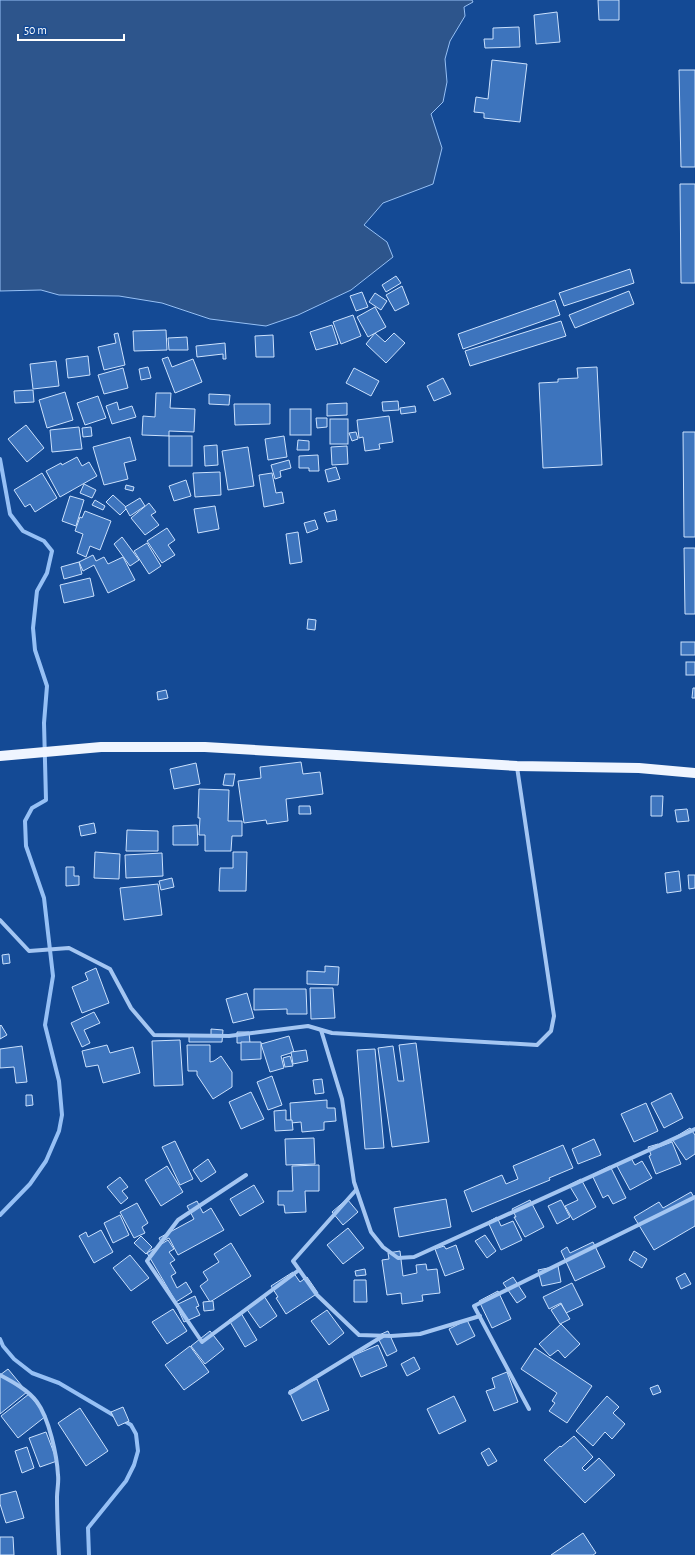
<svg xmlns="http://www.w3.org/2000/svg" width="695" height="1555" font-family="'Alegreya Sans',sans-serif">
	<style>
		.water { fill: #2d558c; stroke: #96c0f5 }
		.lines { fill: none; stroke-linecap: round; stroke-linejoin: round }
		.stream { stroke: #96c0f5; stroke-width: 4 }
		.building { fill: #3d74bd; stroke: #cbe1fd }
		.minor { stroke: #a4c6f2; stroke-width: 4 }
		.primary { stroke: #eff5ff; stroke-width: 10 }
	</style>
	<rect width="100%" height="100%" fill="#144a95"/>
	<!-- water -->
	<path class="water" d="M0 0H472L473 2 464 7 465 16 450 41 445 59 447 82 443 102 431 114 442 148 433 184 383 203 364 225 387 242 393 257 351 290 298 315 266 326 210 319 162 303 119 296 59 295 41 290 0 291Z"/>
	<g class="lines">
		<!-- stream -->
		<g class="stream">
			<path d="M0 459 10 514 23 531 44 541 52 551 47 573 37 591 33 628 35 650 47 686 44 723 46 800 32 808 25 821 26 846 44 898 53 976 45 1025 59 1081 62 1115 59 1131 46 1161 30 1184 0 1215"/>
			<path d="M0 1339 3 1346 14 1359 32 1373 59 1383 115 1416"/>
			<path d="M89 1555 88 1528 126 1481 134 1465 138 1451 136 1434 131 1425 123 1420"/>
		</g>
	</g>
	<!-- building -->
	<g class="building">
		<path d="M598 0H619V20H599Z"/>
		<path d="M557 12 560 42 536 44 534 15Z"/>
		<path d="M519 27 520 47 485 48 484 39H493V28Z"/>
		<path d="M492 60 527 64 520 122 484 118V113L474 112 476 97 488 99Z"/>
		<path d="M679 70H695V167H681Z"/>
		<path d="M680 184H695V283H681Z"/>
		<path d="M630 269 634 283 564 306 559 293Z"/>
		<path d="M396 276 401 283 386 292 382 285Z"/>
		<path d="M402 286 409 304 395 311 386 295Z"/>
		<path d="M629 291 634 304 575 328 569 315Z"/>
		<path d="M362 292 368 307 356 311 350 296Z"/>
		<path d="M375 293 387 301 381 310 369 302Z"/>
		<path d="M555 300 560 315 463 349 458 334Z"/>
		<path d="M375 307 386 327 368 337 357 317Z"/>
		<path d="M353 315 361 336 341 344 333 322Z"/>
		<path d="M561 321 566 336 470 366 465 351Z"/>
		<path d="M332 325 338 344 316 350 310 332Z"/>
		<path d="M166 330 167 350 134 351 133 331Z"/>
		<path d="M118 333 125 365 104 370 98 347 116 343 114 334Z"/>
		<path d="M375 333 385 342 394 333 405 343 386 363 366 344Z"/>
		<path d="M273 335 274 357H256L255 336Z"/>
		<path d="M187 337 188 350H169L168 338Z"/>
		<path d="M225 343 226 359H223V354L197 357 196 346Z"/>
		<path d="M88 356 90 375 68 378 66 359Z"/>
		<path d="M168 357 172 367 193 359 202 382 175 393 162 359Z"/>
		<path d="M56 361 59 386 33 389 30 364Z"/>
		<path d="M148 367 151 378 141 380 139 369Z"/>
		<path d="M597 367 602 465 543 468 539 383 558 382V379L578 378 577 368Z"/>
		<path d="M123 368 128 388 104 394 98 375Z"/>
		<path d="M354 368 379 381 371 396 346 383Z"/>
		<path d="M443 378 451 394 434 401 427 386Z"/>
		<path d="M33 390 34 402 15 403 14 391Z"/>
		<path d="M65 392 73 420 47 428 39 400Z"/>
		<path d="M156 393H171L170 408 195 409 194 432 169 431V436L142 435 143 416 155 417Z"/>
		<path d="M209 394 230 395 229 405 209 404Z"/>
		<path d="M98 396 106 418 85 425 77 403Z"/>
		<path d="M398 401 399 410 383 411 382 402Z"/>
		<path d="M117 402 119 410 132 406 136 417 112 424 106 406Z"/>
		<path d="M347 403V415L327 416V404Z"/>
		<path d="M234 404H270V424L235 425Z"/>
		<path d="M415 406 416 412 401 414 400 408Z"/>
		<rect x="290" y="409" width="21" height="26"/>
		<path d="M389 416 393 442 379 444 380 449 365 451 363 437 359 438 357 420Z"/>
		<path d="M316 418H327V427L317 428Z"/>
		<rect x="330" y="419" width="18" height="25"/>
		<path d="M26 425 44 448 27 462 8 439Z"/>
		<path d="M79 427 82 449 52 452 50 430Z"/>
		<path d="M91 427 92 436 83 437 82 428Z"/>
		<path d="M356 432 358 439 352 441 349 433Z"/>
		<path d="M683 432H695V537H684Z"/>
		<rect x="169" y="436" width="23" height="30"/>
		<path d="M284 436 287 457 268 460 265 439Z"/>
		<path d="M130 437 136 460 124 463 128 479 104 485 93 447Z"/>
		<path d="M298 440 309 441V450H297Z"/>
		<path d="M217 445 218 465 205 466 204 446Z"/>
		<path d="M347 446 348 464 332 465 331 447Z"/>
		<path d="M248 447 254 486 228 490 222 451Z"/>
		<path d="M318 455 319 471H309V468H299V456Z"/>
		<path d="M77 457 82 466 89 462 97 476 60 497 46 471 61 463 62 465Z"/>
		<path d="M289 460 291 468 280 471 281 477 275 479 271 465Z"/>
		<path d="M336 467 340 479 328 482 325 470Z"/>
		<path d="M220 472 221 495 195 497 193 473Z"/>
		<path d="M42 473 57 498 35 512 30 504 25 507 14 490Z"/>
		<path d="M272 473 276 493 282 492 284 503 264 507 259 475Z"/>
		<path d="M186 480 191 496 174 501 169 486Z"/>
		<path d="M84 484 96 490 92 498 80 493Z"/>
		<path d="M126 485 134 487 133 491 125 489Z"/>
		<path d="M113 495 127 508 120 515 106 502Z"/>
		<path d="M70 496 84 500 76 526 62 521Z"/>
		<path d="M140 498 145 506 130 516 125 507Z"/>
		<path d="M95 500 105 506 103 510 92 505Z"/>
		<path d="M149 503 156 512 151 515 159 525 145 535 131 518Z"/>
		<path d="M215 506 219 529 198 533 194 509Z"/>
		<path d="M335 510 337 520 327 522 324 513Z"/>
		<path d="M85 511 111 521 100 550 90 546 86 557 77 553 83 534 75 531 80 517 82 518Z"/>
		<path d="M315 520 318 529 307 533 304 523Z"/>
		<path d="M167 528 175 540 168 545 175 555 162 563 147 541Z"/>
		<path d="M298 532 302 562 290 564 286 534Z"/>
		<path d="M122 537 139 560 130 566 114 544Z"/>
		<path d="M147 543 161 566 149 574 134 551Z"/>
		<path d="M684 548H695V614H685Z"/>
		<path d="M93 555 96 561 104 557 108 564 123 557 135 580 108 593 94 565 83 571 79 562Z"/>
		<path d="M79 562 82 574 64 579 61 567Z"/>
		<path d="M90 578 94 596 64 603 60 585Z"/>
		<path d="M308 619 316 620 315 630 307 629Z"/>
		<rect x="681" y="642" width="14" height="13"/>
		<rect x="686" y="662" width="9" height="13"/>
		<path d="M693 688H695V698H692Z"/>
		<path d="M166 690 168 698 158 700 157 692Z"/>
		<path d="M301 762 303 774 320 772 323 794 286 799 288 821 267 824 266 820 244 823 238 781 261 778 260 767Z"/>
		<path d="M196 763 200 784 174 789 170 769Z"/>
		<path d="M225 774H235L233 786 223 785Z"/>
		<path d="M199 789 229 790 228 821H242V836H232L231 851H205V835H199L200 818H198Z"/>
		<path d="M651 796H663L662 816H651Z"/>
		<path d="M299 806H310L311 814H299Z"/>
		<path d="M687 809 689 821 677 822 675 810Z"/>
		<path d="M94 823 96 833 81 836 79 826Z"/>
		<path d="M197 825 198 845H173V826Z"/>
		<path d="M127 830 158 831V851H126Z"/>
		<path d="M95 852 120 854 119 879 94 878Z"/>
		<path d="M233 852H247L246 891H219L220 868H233Z"/>
		<path d="M162 853 163 876 126 878 125 855Z"/>
		<path d="M66 867H74V876H79V885L66 886Z"/>
		<path d="M679 871 681 891 667 893 665 873Z"/>
		<path d="M688 875H695V888L689 889Z"/>
		<path d="M172 878 174 887 161 890 159 881Z"/>
		<path d="M158 884 162 915 124 920 120 888Z"/>
		<path d="M9 954 10 963 3 964 2 955Z"/>
		<path d="M325 966 339 967 338 985 307 984V971L325 972Z"/>
		<path d="M96 968 109 1003 82 1013 72 987 88 980 85 973Z"/>
		<path d="M310 988H333L335 1018 311 1019Z"/>
		<path d="M254 989H306L307 1014H287V1009L254 1010Z"/>
		<path d="M247 993 254 1018 233 1023 226 999Z"/>
		<path d="M94 1012 100 1023 84 1030 90 1043 82 1047 71 1023Z"/>
		<path d="M1 1025 7 1035 0 1039V1026Z"/>
		<path d="M211 1029 223 1030 222 1042H189V1035H211Z"/>
		<path d="M237 1032H249L250 1043H237Z"/>
		<path d="M289 1036 294 1052 281 1056 284 1068 270 1072 261 1044Z"/>
		<path d="M180 1040 183 1085 154 1086 152 1041Z"/>
		<path d="M241 1042H261V1059L241 1060Z"/>
		<path d="M416 1043 429 1142 392 1147 378 1048 393 1046 398 1081H404L399 1045Z"/>
		<path d="M107 1045 110 1053 133 1047 140 1073 103 1083 98 1065 86 1067 82 1051Z"/>
		<path d="M187 1045H210V1062L214 1061 221 1056 232 1072V1087L213 1099 197 1075V1071H188Z"/>
		<path d="M22 1046 27 1082 16 1083 14 1067 0 1068V1049Z"/>
		<path d="M375 1049 384 1148 365 1149 357 1050Z"/>
		<path d="M306 1050 308 1061 293 1064 291 1052Z"/>
		<path d="M290 1056 293 1066 285 1067 283 1058Z"/>
		<path d="M272 1076 282 1105 268 1110 257 1082Z"/>
		<path d="M322 1079 324 1093 315 1094 313 1080Z"/>
		<path d="M251 1092 264 1119 241 1129 229 1102Z"/>
		<path d="M671 1093 683 1118 664 1128 651 1103Z"/>
		<path d="M26 1095H32L33 1105 26 1106Z"/>
		<path d="M327 1100V1108H335L336 1121 324 1122V1130L302 1132 301 1122 291 1123 290 1103Z"/>
		<path d="M646 1103 658 1131 634 1142 621 1114Z"/>
		<path d="M286 1110V1120H292L293 1130 275 1131 274 1111Z"/>
		<path d="M690 1128 695 1135V1154L686 1160 672 1139Z"/>
		<path d="M314 1138 315 1164 286 1165 285 1139Z"/>
		<path d="M594 1139 601 1155 578 1164 572 1149Z"/>
		<path d="M175 1141 193 1179 180 1185 162 1147Z"/>
		<path d="M672 1142 681 1164 656 1174 649 1156 651 1155 648 1147 658 1144 659 1147Z"/>
		<path d="M563 1145 573 1168 549 1178 550 1180 472 1212 464 1191 502 1175 506 1184 518 1179 513 1166Z"/>
		<path d="M631 1158 635 1165 642 1161 652 1178 630 1190 617 1166Z"/>
		<path d="M208 1159 216 1172 201 1182 193 1170Z"/>
		<path d="M319 1165V1191H305L306 1212 285 1213 284 1205H278V1191H293L292 1166Z"/>
		<path d="M167 1166 183 1192 161 1206 145 1180Z"/>
		<path d="M610 1166 626 1198 613 1204 608 1195 603 1198 592 1175Z"/>
		<path d="M120 1177 128 1187 122 1191 128 1198 121 1204 107 1187Z"/>
		<path d="M581 1179 596 1207 573 1220 565 1206 578 1200 569 1185Z"/>
		<path d="M254 1185 264 1202 240 1216 230 1199Z"/>
		<path d="M691 1192 695 1199V1226L654 1250 634 1217 659 1202 663 1208Z"/>
		<path d="M347 1199 358 1212 343 1225 332 1212Z"/>
		<path d="M446 1199 451 1227 399 1237 394 1208Z"/>
		<path d="M530 1200 544 1227 525 1237 514 1217H516L512 1209Z"/>
		<path d="M561 1200 570 1217 557 1224 548 1206Z"/>
		<path d="M197 1201 203 1213 211 1208 224 1230 178 1255 169 1238 161 1242 159 1238 194 1219 187 1206Z"/>
		<path d="M137 1203 148 1223 142 1227 145 1233 134 1238 120 1212Z"/>
		<path d="M120 1215 129 1235 113 1243 104 1223Z"/>
		<path d="M497 1217 501 1226 513 1221 522 1240 501 1250 488 1222Z"/>
		<path d="M348 1228 364 1248 343 1264 327 1245Z"/>
		<path d="M101 1230 113 1252 94 1263 79 1236 86 1232 88 1237Z"/>
		<path d="M485 1235 496 1251 487 1258 475 1241Z"/>
		<path d="M141 1236 152 1247 146 1254 134 1243Z"/>
		<path d="M168 1240 174 1249 169 1252 175 1260 170 1263 176 1273 171 1276 177 1288 186 1282 192 1292 176 1302 147 1253Z"/>
		<path d="M593 1242 605 1267 575 1281 561 1251 567 1247 570 1253Z"/>
		<path d="M231 1243 251 1276 210 1302 200 1286 208 1280 203 1272 219 1262 214 1254Z"/>
		<path d="M456 1245 464 1269 445 1276 435 1249 444 1246 446 1249Z"/>
		<path d="M400 1251 403 1276 417 1273 416 1265 426 1264 427 1270 437 1269 440 1293 422 1295 423 1301 402 1304 401 1293 387 1295 382 1260 389 1259 388 1253Z"/>
		<path d="M634 1251 647 1259 642 1268 629 1260Z"/>
		<path d="M130 1255 149 1278 131 1291 113 1268Z"/>
		<path d="M558 1266 561 1282 542 1286 538 1270Z"/>
		<path d="M365 1269 366 1275 356 1276 355 1271Z"/>
		<path d="M293 1272 300 1282 307 1277 318 1293 286 1314 276 1298 278 1297 271 1286Z"/>
		<path d="M685 1273 691 1284 681 1289 676 1278Z"/>
		<path d="M513 1277 526 1297 517 1303 503 1283Z"/>
		<path d="M354 1280H366L367 1302H354Z"/>
		<path d="M572 1283 583 1305 566 1313 561 1303 549 1309 543 1297Z"/>
		<path d="M498 1291 511 1319 492 1328 479 1301Z"/>
		<path d="M195 1296 199 1306 196 1307 200 1315 184 1322 176 1305Z"/>
		<path d="M264 1296 277 1316 260 1328 246 1308Z"/>
		<path d="M213 1301 214 1310 204 1311 203 1302Z"/>
		<path d="M561 1304 570 1319 560 1324 551 1310Z"/>
		<path d="M173 1309 187 1331 167 1344 152 1322Z"/>
		<path d="M327 1310 344 1333 329 1345 311 1321Z"/>
		<path d="M241 1313 257 1340 245 1347 229 1320Z"/>
		<path d="M467 1320 475 1336 457 1345 449 1329Z"/>
		<path d="M561 1324 580 1344 565 1358 558 1350 550 1356 539 1344Z"/>
		<path d="M210 1331 224 1349 205 1364 191 1346Z"/>
		<path d="M388 1331 397 1351 387 1356 377 1336Z"/>
		<path d="M378 1345 387 1366 361 1377 352 1356Z"/>
		<path d="M190 1346 209 1372 184 1390 165 1365Z"/>
		<path d="M535 1348 592 1386 567 1423 549 1411 555 1403 552 1401 557 1393 521 1369Z"/>
		<path d="M414 1357 420 1369 407 1376 401 1364Z"/>
		<path d="M8 1369 27 1392 0 1414V1375Z"/>
		<path d="M507 1372 518 1402 494 1411 486 1391 495 1388 492 1378Z"/>
		<path d="M317 1379 329 1410 302 1421 289 1391Z"/>
		<path d="M658 1385 661 1392 653 1395 650 1388Z"/>
		<path d="M29 1394 46 1416 18 1438 1 1416Z"/>
		<path d="M454 1396 466 1421 439 1434 427 1409Z"/>
		<path d="M607 1396 619 1407 613 1413 625 1424 612 1439 605 1432 593 1446 576 1431Z"/>
		<path d="M123 1407 129 1421 118 1426 111 1412Z"/>
		<path d="M80 1408 108 1451 86 1466 58 1423Z"/>
		<path d="M46 1432 57 1461 40 1467 29 1438Z"/>
		<path d="M574 1436 593 1457 582 1468 585 1471 599 1458 615 1475 585 1503 544 1460 560 1446 561 1447Z"/>
		<path d="M27 1447 34 1468 22 1473 15 1451Z"/>
		<path d="M489 1448 497 1461 488 1466 481 1453Z"/>
		<path d="M16 1491 24 1518 6 1523 0 1504V1495Z"/>
		<path d="M583 1533 596 1553 593 1555H551Z"/>
		<path d="M0 1537H13L14 1555H0Z"/>
	</g>
	<g class="lines">
		<!-- minor -->
		<g class="minor">
			<path d="M0 920 29 951 69 948 110 969 131 1008 154 1035 229 1036 308 1026 332 1033 537 1045 551 1031 554 1016 517 767"/>
			<path d="M321 1030 342 1099 354 1182 371 1232 383 1247 398 1258 414 1257 695 1129"/>
			<path d="M246 1175 178 1220 147 1261 202 1342 299 1270"/>
			<path d="M356 1190 293 1261 317 1295 359 1335 391 1336 420 1334 480 1316"/>
			<path d="M0 1375C13 1382 28 1390 37 1402 49 1418 57 1456 58 1475 59 1482 57 1490 57 1497 57 1516 58 1536 59 1555"/>
			<path d="M290 1393 383 1336"/>
			<path d="M529 1409 474 1306 695 1197"/>
		</g>
		<!-- primary -->
		<path class="primary" d="M0 756 101 747H205L517 766 639 768 695 773"/>
	</g>
	<!-- scale -->
	<path d="M18 34v6h106v-6" fill="none" stroke="#ffffff" stroke-width="2"/>
	<text x="24" y="34" font-size="12" fill="#ffffff" stroke="#144a95" stroke-width="3" paint-order="stroke">50 m</text>
</svg>
